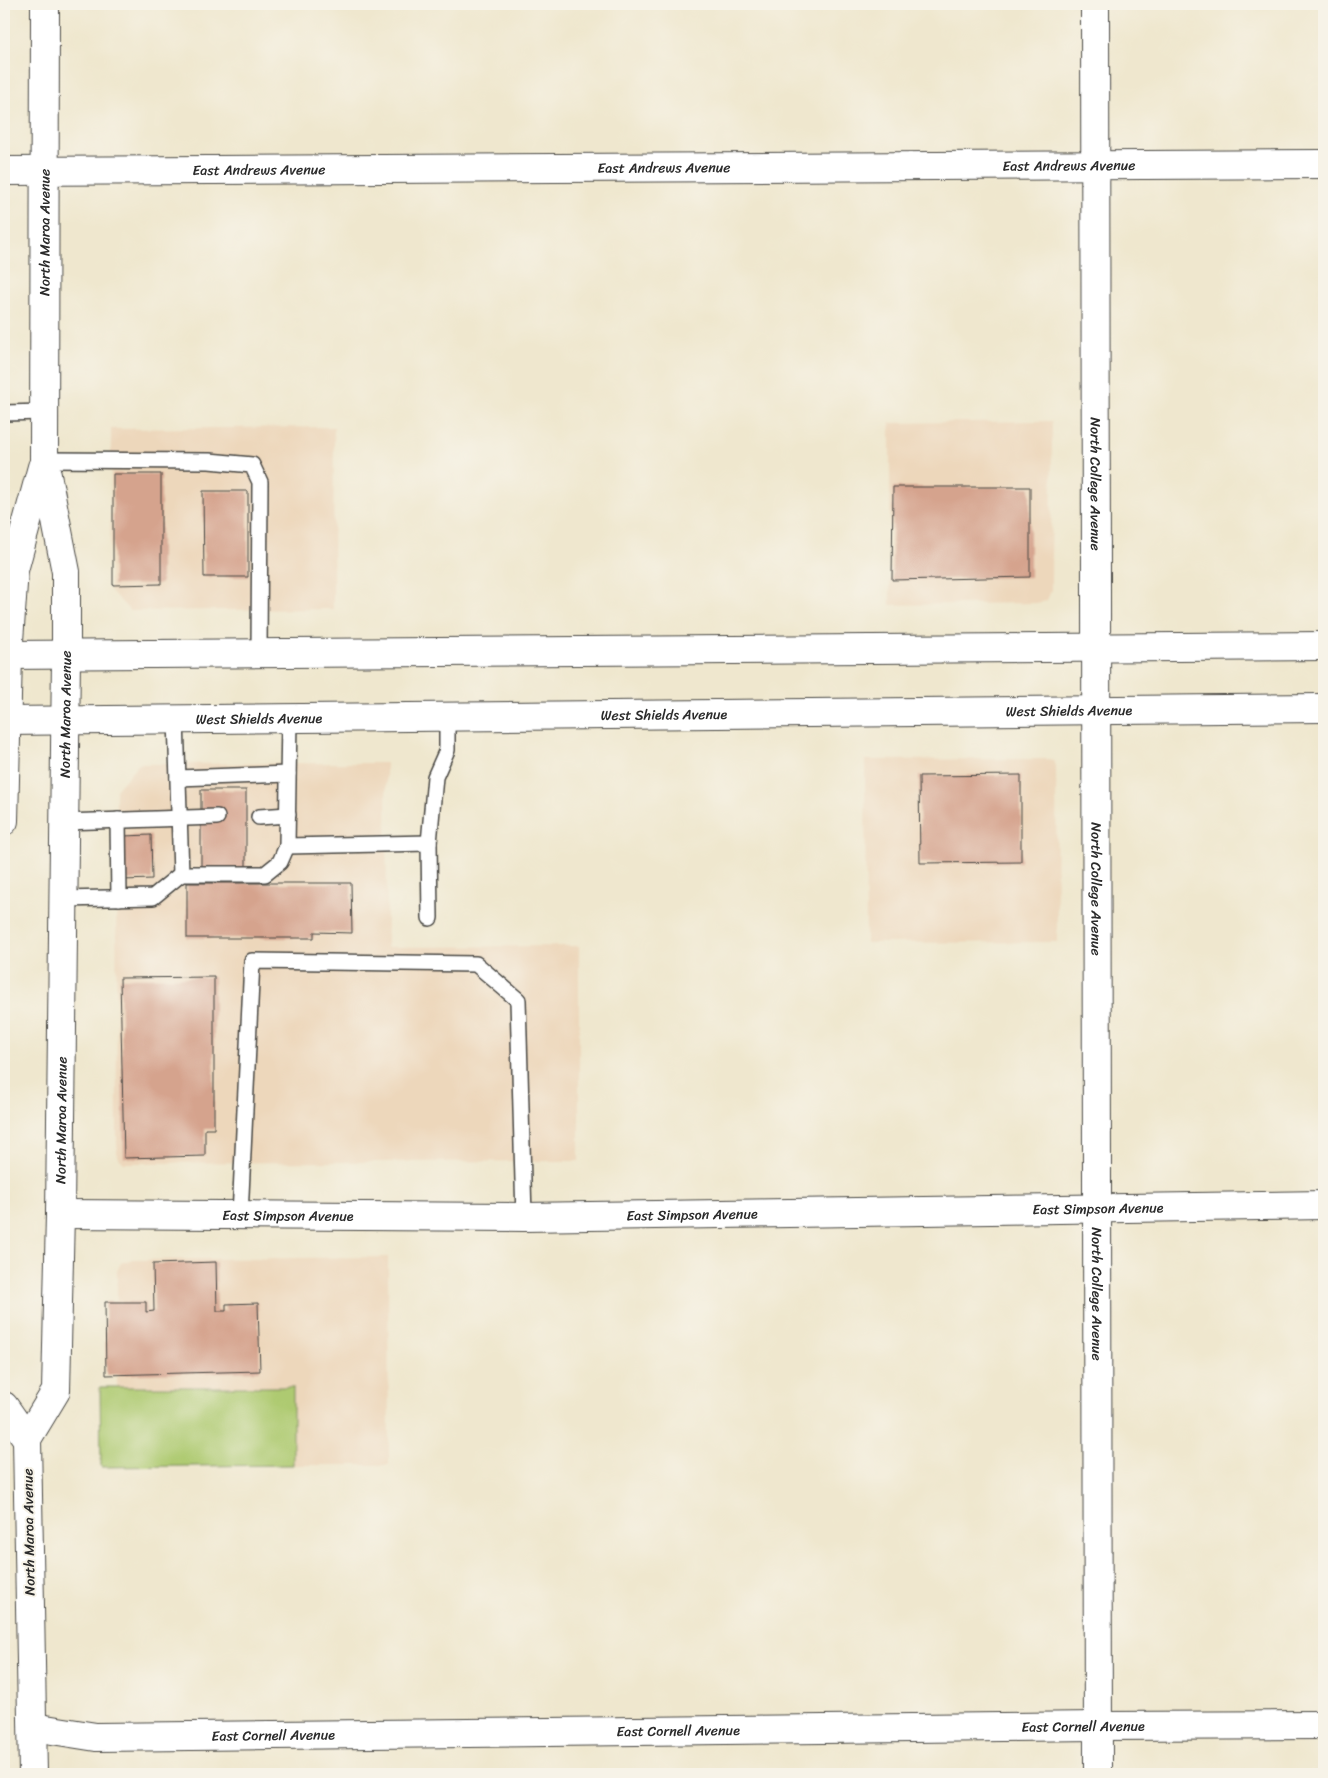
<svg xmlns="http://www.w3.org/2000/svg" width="1328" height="1778" font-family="Sriracha,sans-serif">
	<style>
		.built { fill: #edd7bb }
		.green { fill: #aeca71; stroke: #6c7a4e }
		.building { fill: #d5a38d }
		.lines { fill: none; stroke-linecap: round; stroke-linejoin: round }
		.lane-casing { stroke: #484743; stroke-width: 18 }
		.street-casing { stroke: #484743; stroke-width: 30 }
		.secondary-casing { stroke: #484743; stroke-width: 30 }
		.lane { stroke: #fff; stroke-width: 15 }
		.street { stroke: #fff; stroke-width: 28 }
		.secondary { stroke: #fff; stroke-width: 28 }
		.labels { text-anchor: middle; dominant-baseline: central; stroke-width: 4; stroke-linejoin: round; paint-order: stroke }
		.street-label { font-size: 14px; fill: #2b2b2b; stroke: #f7f3e8 }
	</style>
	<rect width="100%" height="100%" fill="#f7f3e8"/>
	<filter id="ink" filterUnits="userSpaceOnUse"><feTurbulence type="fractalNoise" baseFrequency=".02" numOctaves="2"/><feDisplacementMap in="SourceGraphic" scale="10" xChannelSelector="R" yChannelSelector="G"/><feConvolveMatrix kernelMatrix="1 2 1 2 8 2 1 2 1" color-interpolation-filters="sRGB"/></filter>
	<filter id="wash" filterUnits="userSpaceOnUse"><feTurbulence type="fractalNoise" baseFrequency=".0096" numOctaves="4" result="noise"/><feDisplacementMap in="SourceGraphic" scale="20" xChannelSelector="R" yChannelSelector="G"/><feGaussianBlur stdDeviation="1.12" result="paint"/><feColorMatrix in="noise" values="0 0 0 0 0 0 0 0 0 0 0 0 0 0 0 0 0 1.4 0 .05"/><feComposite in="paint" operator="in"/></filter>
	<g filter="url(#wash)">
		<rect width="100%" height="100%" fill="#efe7ce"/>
		<!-- built -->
		<g class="built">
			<path d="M1052 421 1051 591 1047 600 1039 603 890 605V423Z"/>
			<path d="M334 427 333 609 130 611 110 590 111 429Z"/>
			<path d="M1048 759 1053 760 1056 766 1057 942 866 943 865 760Z"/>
			<path d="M386 763 387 947 579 946V1161L124 1163 119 1158 117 1152 116 790 139 764Z"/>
			<path d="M388 1257 389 1465H293V1387H117V1271L121 1263 130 1260Z"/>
		</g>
		<!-- green -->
		<path class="green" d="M100 1387H293V1465L101 1467Z"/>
		<g id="blocks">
			<!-- building -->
			<g class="building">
				<path d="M113 474H161V584L113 585Z"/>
				<path d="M893 487H1030V577L892 580Z"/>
				<path d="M203 491H248V577H204Z"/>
				<path d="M1021 775V862L920 863 919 776Z"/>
				<rect x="201" y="790" width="45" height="79"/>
				<path d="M151 835 152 879 123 880V836Z"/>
				<path d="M187 883H351L352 933 314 932V938H187Z"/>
				<path d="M214 977V1129H205V1156L124 1158 120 978Z"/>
				<path d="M216 1262 217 1311H226V1304L258 1303 260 1371 106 1375 105 1302H146V1312L154 1311 153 1264Z"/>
			</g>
		</g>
	</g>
	<g filter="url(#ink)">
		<use href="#blocks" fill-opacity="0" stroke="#484743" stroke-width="1"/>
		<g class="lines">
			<defs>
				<g id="lane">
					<path d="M4 413 44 412"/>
					<path d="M44 460 209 461 252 465 260 482 259 654"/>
					<path d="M176 719 181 874H265L280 862 287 846 289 718"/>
					<path d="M178 778 288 774"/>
					<path d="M259 817 288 815"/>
					<path d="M118 820 119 898"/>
					<path d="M64 822 217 817"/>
					<path d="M287 846 429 843"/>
					<path d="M63 899 153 897 181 874"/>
					<path d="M430 918 429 843 435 777 447 750V716"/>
					<path d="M240 1216 252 961 476 964 518 1000 524 1217"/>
				</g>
				<g id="street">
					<path id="s1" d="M1095 4 1098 1774"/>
					<path id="s2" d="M4 171 1324 164"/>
					<path id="s3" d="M60 1214 524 1217 1324 1205"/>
					<path id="s4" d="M33 1727 96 1737 1098 1726 1324 1725"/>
				</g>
				<g id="secondary">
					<path d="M4 655 1324 646"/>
					<path id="s5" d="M4 721 1324 708"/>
					<path d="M4 821 8 655 14 570 42 467"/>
					<path d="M4 1406 27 1439"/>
					<path id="s6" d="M33 1774 27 1439 56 1391 60 1214 66 655V572L44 460 45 4"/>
				</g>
			</defs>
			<!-- lane casing -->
			<use href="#lane" class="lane-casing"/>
			<!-- street casing -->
			<use href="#street" class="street-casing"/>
			<!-- secondary casing -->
			<use href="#secondary" class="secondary-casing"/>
			<!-- lane -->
			<use href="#lane" class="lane"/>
			<!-- street -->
			<use href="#street" class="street"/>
			<!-- secondary -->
			<use href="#secondary" class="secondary"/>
		</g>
	</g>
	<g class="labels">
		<!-- street labels -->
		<g class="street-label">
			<text stroke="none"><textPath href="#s2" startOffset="1065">East Andrews Avenue</textPath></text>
			<text stroke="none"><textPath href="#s2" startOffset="660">East Andrews Avenue</textPath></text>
			<text stroke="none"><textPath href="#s2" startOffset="255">East Andrews Avenue</textPath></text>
			<text stroke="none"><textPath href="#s6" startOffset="1552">North Maroa Avenue</textPath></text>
			<text stroke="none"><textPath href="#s1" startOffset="480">North College Avenue</textPath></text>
			<text stroke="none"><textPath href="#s5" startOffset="1065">West Shields Avenue</textPath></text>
			<text stroke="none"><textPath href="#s5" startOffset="660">West Shields Avenue</textPath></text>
			<text stroke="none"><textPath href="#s6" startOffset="1068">North Maroa Avenue</textPath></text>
			<text stroke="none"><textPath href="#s5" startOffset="255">West Shields Avenue</textPath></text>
			<text stroke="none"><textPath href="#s1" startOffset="885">North College Avenue</textPath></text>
			<text stroke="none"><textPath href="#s6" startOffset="662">North Maroa Avenue</textPath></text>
			<text stroke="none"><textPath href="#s3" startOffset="1038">East Simpson Avenue</textPath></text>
			<text stroke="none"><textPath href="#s3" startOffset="632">East Simpson Avenue</textPath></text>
			<text stroke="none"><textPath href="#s3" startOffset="228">East Simpson Avenue</textPath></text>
			<text stroke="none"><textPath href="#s1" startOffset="1290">North College Avenue</textPath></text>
			<text transform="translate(29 1532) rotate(-91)">North Maroa Avenue</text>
			<text stroke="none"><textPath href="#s4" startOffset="1051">East Cornell Avenue</textPath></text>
			<text stroke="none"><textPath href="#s4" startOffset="646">East Cornell Avenue</textPath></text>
			<text stroke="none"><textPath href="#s4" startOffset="241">East Cornell Avenue</textPath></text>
		</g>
	</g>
	<!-- margin -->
	<rect width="1328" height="1778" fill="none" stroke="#f7f3e8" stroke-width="20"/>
</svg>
